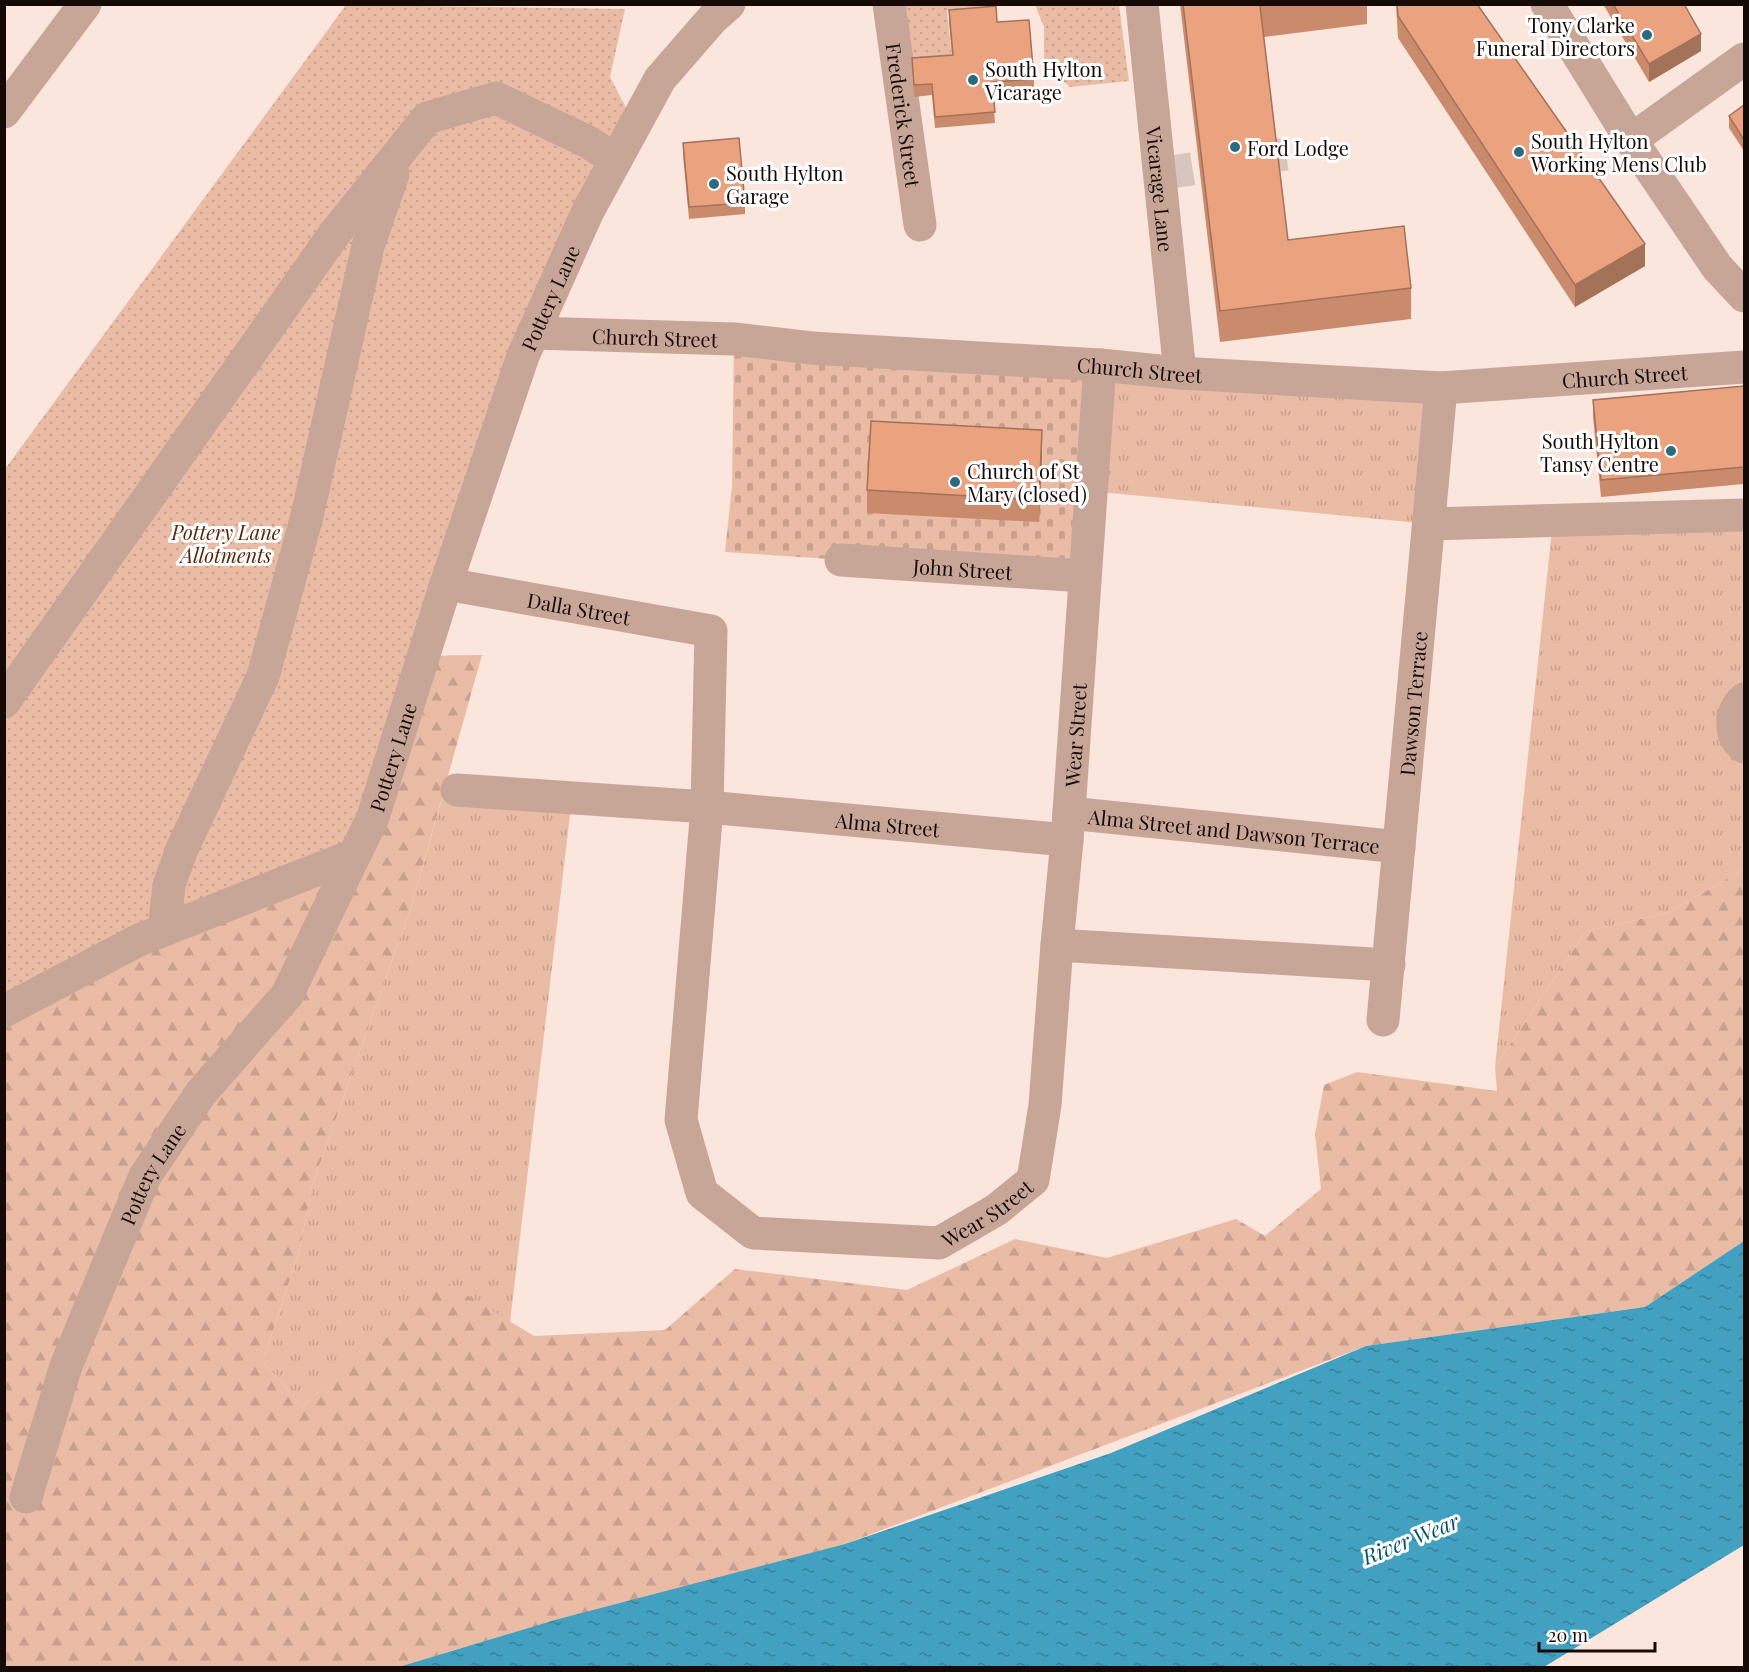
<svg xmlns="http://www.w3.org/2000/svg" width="1749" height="1672" font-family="'Playfair Display',serif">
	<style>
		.grass { fill: url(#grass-tufts) }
		.forest { fill: url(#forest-firs) }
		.cemetery { fill: url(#cemetery-stones) }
		.park { fill: url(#park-dots) }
		.water { fill: url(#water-ripples) }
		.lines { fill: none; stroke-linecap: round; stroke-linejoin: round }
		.minor-tunnel { stroke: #d8c5bd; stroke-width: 33; stroke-dasharray: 33 16; stroke-linecap: butt }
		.minor { stroke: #c7a697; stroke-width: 33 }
		.wall { fill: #ca8b6d }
		.shaded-wall { fill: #a47159 }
		.building { fill: #eba27f; stroke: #a47159; stroke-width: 1.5 }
		.poi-dot { fill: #2c6a80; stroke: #fff; stroke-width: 2 }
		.labels { text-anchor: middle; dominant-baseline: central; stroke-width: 6; stroke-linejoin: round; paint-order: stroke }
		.poi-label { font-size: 20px; fill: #150a06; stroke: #fff; text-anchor: start }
		.street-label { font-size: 20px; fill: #150a06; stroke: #fff }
		.park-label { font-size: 20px; font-style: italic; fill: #54260c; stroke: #fff }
		.water-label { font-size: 21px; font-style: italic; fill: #005369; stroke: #fff }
	</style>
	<defs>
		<pattern id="grass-tufts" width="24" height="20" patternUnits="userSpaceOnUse" patternTransform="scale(1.5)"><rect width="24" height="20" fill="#eabca6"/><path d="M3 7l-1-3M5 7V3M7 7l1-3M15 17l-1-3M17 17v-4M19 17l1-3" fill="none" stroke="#c8a08d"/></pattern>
		<pattern id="forest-firs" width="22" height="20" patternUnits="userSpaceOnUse" patternTransform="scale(1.5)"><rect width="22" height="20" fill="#eabca6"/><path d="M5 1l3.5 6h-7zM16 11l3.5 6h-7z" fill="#c8a08d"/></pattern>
		<pattern id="cemetery-stones" width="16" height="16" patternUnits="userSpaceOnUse" patternTransform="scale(1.5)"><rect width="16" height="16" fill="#eabca6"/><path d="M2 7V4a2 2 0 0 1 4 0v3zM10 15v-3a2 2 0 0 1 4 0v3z" fill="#c8a08d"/></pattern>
		<pattern id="park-dots" width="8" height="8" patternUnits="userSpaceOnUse" patternTransform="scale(1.5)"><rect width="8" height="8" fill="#eabca6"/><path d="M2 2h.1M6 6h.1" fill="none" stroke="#c8a08d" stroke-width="1.8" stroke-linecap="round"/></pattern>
		<pattern id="water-ripples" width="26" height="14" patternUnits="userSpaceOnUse" patternTransform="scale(1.5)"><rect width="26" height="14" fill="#42a0c0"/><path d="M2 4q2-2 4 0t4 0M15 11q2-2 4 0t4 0" fill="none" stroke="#36819a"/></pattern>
	</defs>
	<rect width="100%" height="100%" fill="#fae6dd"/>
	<!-- grass -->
	<g class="grass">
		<path d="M1100 365 1441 388 1429 524 1090 491Z"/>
		<path d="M1744 515V869L1668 913 1586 931 1495 1067 1553 520Z"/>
		<path d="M445 788 572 798 510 1322 437 1278 302 1407 263 1361 300 1249 312 1186 412 904Z"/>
	</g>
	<!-- forest -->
	<path class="forest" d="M482 655 412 904 312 1186 300 1249 263 1361 302 1407 437 1277 534 1336 665 1330 735 1269 907 1290 1015 1239 1107 1258 1236 1219 1265 1236 1321 1189 1315 1134 1324 1085 1357 1072 1497 1091 1495 1067 1586 931 1668 913 1744 869V1241L1645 1307 1366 1346 845 1544 403 1667 5 1668V1011L423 656Z"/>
	<!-- cemetery -->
	<path class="cemetery" d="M734 339 1100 365 1084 576 725 552 732 486Z"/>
	<!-- park -->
	<g class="park">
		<path d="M346 5 625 9 610 77 635 125 588 211 354 855 5 1015V469Z"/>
		<path d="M902 5H1005L947 11 953 66 912 70Z"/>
		<path d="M1035 5H1119L1129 81 1070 87 1063 81 1059 61 1044 63V27Z"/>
	</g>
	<!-- water -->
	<path class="water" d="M1744 1241V1545L1544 1667H399L555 1620 845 1544 1111 1453 1366 1346 1645 1307Z"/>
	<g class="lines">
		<!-- minor-tunnel -->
		<path class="minor-tunnel" d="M1160 174 1286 154"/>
		<!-- minor -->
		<g class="minor">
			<path id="s1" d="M889 4 920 225"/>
			<path id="s2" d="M1142 4 1180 373"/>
			<path d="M1547 4 1631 140 1717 267 1744 296"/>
			<path d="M4 112 85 4"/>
			<path d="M1631 140 1744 59"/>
			<path id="s3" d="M533 333 734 339 812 348 1100 365 1180 373 1441 388 1744 367"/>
			<path d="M1429 524 1744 515"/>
			<path id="s4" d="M841 560 1084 576"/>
			<path id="s5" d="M446 584 711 631 707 807 681 1120 702 1193 753 1233 939 1243 996 1210 1033 1180 1045 1105 1057 945 1067 840 1100 365"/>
			<path d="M1744 699C1730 712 1728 734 1744 747"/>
			<path d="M4 702 335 233 427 118 496 98 588 142 616 160"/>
			<path id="s6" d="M457 790 707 807 1067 840"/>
			<path id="s7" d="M1069 813 1399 847"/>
			<path d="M164 930 169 885 182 849 263 676 307 516 368 246 393 174"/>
			<path d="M1057 945 1389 965"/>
			<path d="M4 1011 139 940 354 855"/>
			<path id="s8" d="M1383 1020 1441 388"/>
			<path id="s9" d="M26 1497 66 1366 145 1176 201 1093 287 995 373 817 446 584 523 356 588 211 660 79 713 18 729 4"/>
		</g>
	</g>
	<!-- wall -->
	<g class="wall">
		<path d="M1180 4H1367V24L1264 37 1288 240 1411 288V319L1220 342Z"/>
		<path d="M1396 4H1477L1645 266 1575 307 1398 38Z"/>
		<path d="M1603 4H1684L1701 51 1649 82Z"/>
		<path d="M949 10 997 22 1034 79V91L993 94 995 123 935 128 932 95 914 97 912 58 952 55 949 22Z"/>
		<path d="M1744 105V151L1729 128V116Z"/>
		<path d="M683 143 745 203V214L689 219 683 155Z"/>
		<path d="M1744 386V484L1601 497 1593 417V400Z"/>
		<path d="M1042 452 1039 522 867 513V490Z"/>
	</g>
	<!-- shaded-wall -->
	<g class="shaded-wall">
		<path d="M1701 34V51L1649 82V64Z"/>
		<path d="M1645 244V266L1575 307V285Z"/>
		<path d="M1042 430V452L1039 522V500Z"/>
	</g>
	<!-- building -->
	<g class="building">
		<path d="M1183 4H1272L1260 6 1288 240 1404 226 1411 288 1220 311Z"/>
		<path d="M1397 4H1477L1645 244 1575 285 1398 16Z"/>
		<path d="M1613 4H1684L1701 34 1649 64Z"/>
		<path d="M996 6 997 22 1029 20 1034 79 992 82 995 112 935 117 932 84 914 85 912 58 953 55 949 10Z"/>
		<path d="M1744 105V140L1729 116Z"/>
		<path d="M739 138 745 203 689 207 683 143Z"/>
		<path d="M1744 386V467L1601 480 1593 400Z"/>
		<path d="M871 421 1042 430 1039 500 867 490Z"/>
	</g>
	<!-- markers -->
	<g class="poi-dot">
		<circle cx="1647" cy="35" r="6"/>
		<circle cx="973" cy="80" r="6"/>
		<circle cx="1235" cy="147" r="6"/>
		<circle cx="1519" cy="152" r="6"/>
		<circle cx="714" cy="184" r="6"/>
		<circle cx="1671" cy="451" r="6"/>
		<circle cx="955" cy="482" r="6"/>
	</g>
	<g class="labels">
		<!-- poi labels -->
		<g class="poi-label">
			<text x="1635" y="24" text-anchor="end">Tony Clarke<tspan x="1635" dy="23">Funeral Directors</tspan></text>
			<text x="985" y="68">South Hylton<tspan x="985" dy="23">Vicarage</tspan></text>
			<text x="1531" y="140">South Hylton<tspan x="1531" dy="23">Working Mens Club</tspan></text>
			<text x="1247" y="147">Ford Lodge</text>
			<text x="726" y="172">South Hylton<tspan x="726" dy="23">Garage</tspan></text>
			<text x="1659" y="440" text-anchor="end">South Hylton<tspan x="1659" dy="23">Tansy Centre</tspan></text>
			<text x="967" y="470">Church of St<tspan x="967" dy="23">Mary (closed)</tspan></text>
		</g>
		<!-- street labels -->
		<g class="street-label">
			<text stroke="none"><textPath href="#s1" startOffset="112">Frederick Street</textPath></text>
			<text stroke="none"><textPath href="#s2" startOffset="186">Vicarage Lane</textPath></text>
			<text stroke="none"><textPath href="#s9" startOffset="1320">Pottery Lane</textPath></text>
			<text stroke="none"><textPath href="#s3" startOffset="122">Church Street</textPath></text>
			<text stroke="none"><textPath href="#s3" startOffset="608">Church Street</textPath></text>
			<text stroke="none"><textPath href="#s3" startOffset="1094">Church Street</textPath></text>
			<text stroke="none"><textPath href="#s4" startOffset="122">John Street</textPath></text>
			<text stroke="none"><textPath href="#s5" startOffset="135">Dalla Street</textPath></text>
			<text stroke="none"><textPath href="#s8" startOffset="318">Dawson Terrace</textPath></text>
			<text stroke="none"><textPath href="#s5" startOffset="1647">Wear Street</textPath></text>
			<text stroke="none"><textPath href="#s9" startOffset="834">Pottery Lane</textPath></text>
			<text stroke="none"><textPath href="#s6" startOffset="432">Alma Street</textPath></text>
			<text stroke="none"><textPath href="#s7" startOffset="166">Alma Street and Dawson Terrace</textPath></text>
			<text stroke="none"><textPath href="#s9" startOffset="348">Pottery Lane</textPath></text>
			<text stroke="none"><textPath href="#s5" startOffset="1143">Wear Street</textPath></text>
		</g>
		<!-- park labels -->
		<g class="park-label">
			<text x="226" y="531">Pottery Lane<tspan x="226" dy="23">Allotments</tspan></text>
		</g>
		<!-- water labels -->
		<g class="water-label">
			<text transform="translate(1410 1538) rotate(-22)">River Wear</text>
		</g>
	</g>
	<!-- border -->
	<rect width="1749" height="1672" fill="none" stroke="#150a06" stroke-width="12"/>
	<!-- scale -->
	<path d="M1539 1642v9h116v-9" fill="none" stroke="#150a06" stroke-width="3"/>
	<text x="1548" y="1642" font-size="18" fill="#150a06" stroke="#ffffff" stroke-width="4.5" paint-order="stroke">20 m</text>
</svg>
